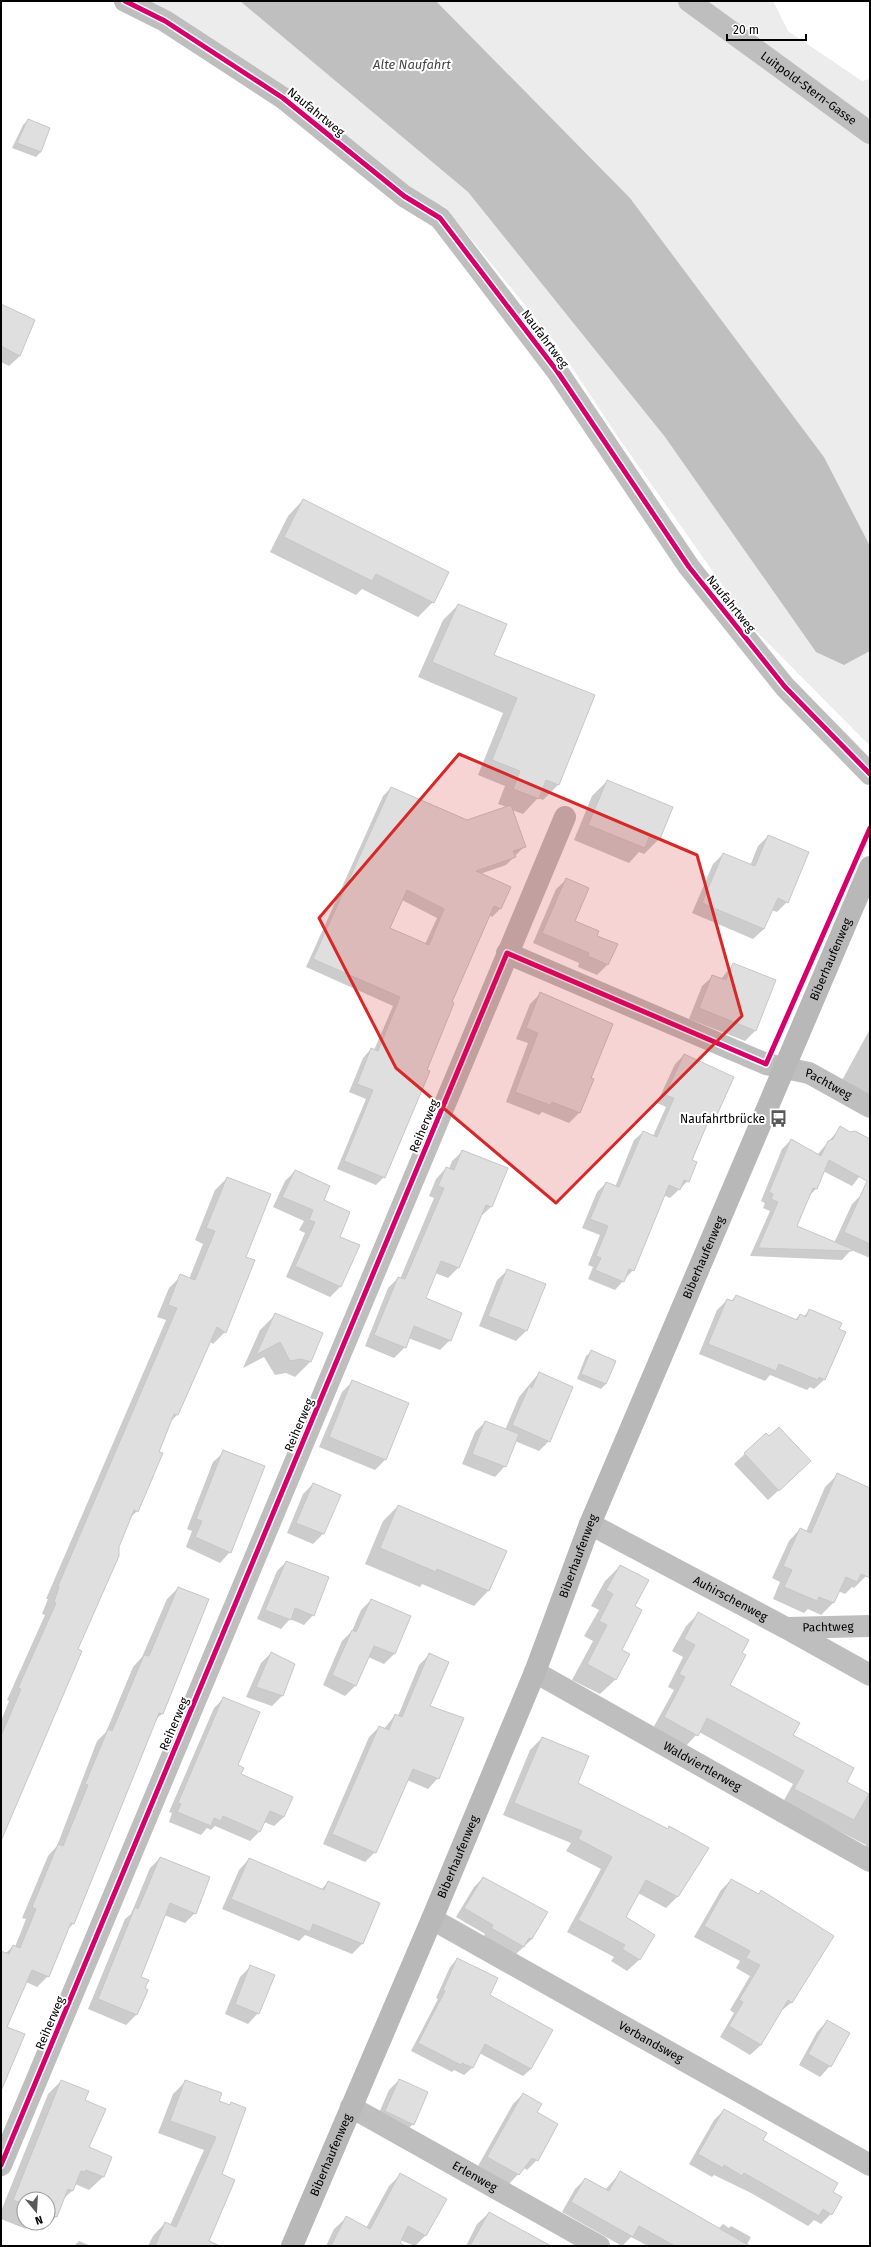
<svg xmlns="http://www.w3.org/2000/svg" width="871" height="2247" font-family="'Fira Sans',sans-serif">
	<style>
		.green { fill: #ececec }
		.water { fill: #bfbfbf }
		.shadow { fill: #0003; fill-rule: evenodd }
		.building { fill: #dfdfdf; stroke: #c7c7c7; fill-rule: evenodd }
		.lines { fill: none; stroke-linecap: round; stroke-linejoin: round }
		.street { stroke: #bebebe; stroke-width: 22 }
		.secondary { stroke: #b8b8b8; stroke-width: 22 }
		.cycleway-casing { stroke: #fff; stroke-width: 8 }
		.cycleway { stroke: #d6006c; stroke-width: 5 }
		.marked { fill: #d62828; fill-opacity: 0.2; stroke: #d62828; stroke-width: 3; stroke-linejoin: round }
		.labels { text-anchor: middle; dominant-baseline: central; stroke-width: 4; stroke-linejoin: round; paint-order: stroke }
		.street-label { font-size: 12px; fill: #000; stroke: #fff }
		.poi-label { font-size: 12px; fill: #000; stroke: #fff; text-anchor: end }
		.water-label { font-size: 13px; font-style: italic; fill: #444; stroke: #fff }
	</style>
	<rect width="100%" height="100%" fill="#fff"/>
	<!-- green -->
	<g class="green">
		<path d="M136 1H240L468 192 665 437 844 665 870 651V746L752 627 618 437 555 342 445 207 414 194Z"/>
		<path d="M436 1H773L788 31 862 81 870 79V546L824 457 630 198Z"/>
	</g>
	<!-- water -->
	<path class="water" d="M240 1H436L630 198 824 457 870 546V651L844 665 816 652 665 437 468 192Z"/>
	<!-- shadow -->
	<g class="shadow">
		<path d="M28 120 41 152 36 157 12 148 23 125Z"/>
		<path d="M1 305 34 320 20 356 9 366 1 362Z"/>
		<path d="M303 500 433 602 418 617 362 589 356 595 270 552 288 516Z"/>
		<path d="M458 605 493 655 594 695 558 785 543 800 538 798 523 814 512 810 525 846 506 865 480 874 501 908 492 917 489 915 450 1003 384 1177 376 1185 337 1169 366 1099 349 1092 363 1058 371 1049 374 1050 393 1006 306 967 383 796 391 788 467 821 507 807 498 804 505 786 478 775 503 713 418 677 443 620ZM402 900 437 918 425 944 389 928Z"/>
		<path d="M607 781 672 808 659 839 644 854 639 852 629 863 574 840 592 796Z"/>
		<path d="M768 836 787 902 777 912 771 910 764 929 753 939 692 913 713 864 723 854 750 866 758 846Z"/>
		<path d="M567 879 573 921 596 936 607 965 597 975 578 967 579 963 533 943 556 889Z"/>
		<path d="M733 964 775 981 755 1031 745 1041 689 1019 702 986 713 976 721 979Z"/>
		<path d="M540 994 590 1078 593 1079 579 1113 569 1123 542 1112 539 1115 506 1102 528 1043 516 1039 530 1004Z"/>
		<path d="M870 1029V1098L840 1084Z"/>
		<path d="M684 1055 733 1077 715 1117 706 1125 690 1160 688 1181 670 1198 663 1195 633 1270 615 1290 588 1279 593 1267 588 1265 600 1235 582 1228 597 1192 606 1183 615 1187 634 1140 643 1132 653 1136 666 1107 657 1103 675 1064Z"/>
		<path d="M841 1127 870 1156V1163L852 1186 823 1171 816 1189 808 1197 795 1226 834 1243 852 1204 862 1194 870 1198V1258L851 1250 842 1260 750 1256 770 1211 763 1208 765 1203 761 1201 782 1149 791 1140 817 1155Z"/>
		<path d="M463 1151 507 1168 491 1207 480 1217 458 1268 448 1278 435 1273 424 1298 450 1340 440 1350 408 1338 405 1347 394 1358 365 1346 388 1288 398 1278 400 1279 434 1198 429 1196 436 1179 446 1168 449 1169 452 1161Z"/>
		<path d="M295 1171 322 1201 339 1237 341 1286 330 1297 286 1277 305 1233 299 1230 304 1221 273 1207 285 1181Z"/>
		<path d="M227 1178 245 1257 225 1332 213 1344 209 1341 177 1415 170 1422 137 1511 130 1518 1 1823V1721L9 1701 7 1700 45 1615 42 1614 48 1599H46L166 1320 157 1317 169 1288 181 1276 189 1279 203 1244 195 1240 215 1190Z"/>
		<path d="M508 1270 545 1285 526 1331 516 1341 479 1326 497 1280Z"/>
		<path d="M736 1296 795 1320 800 1315 803 1317 810 1310 838 1330 825 1379 814 1389 810 1387 807 1390 770 1375 765 1381 699 1354 717 1310 727 1300 731 1301Z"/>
		<path d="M275 1315 310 1362 295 1377 286 1373 275 1375 264 1357 243 1368 260 1330Z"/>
		<path d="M591 1352 606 1384 601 1389 577 1379 586 1356Z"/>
		<path d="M539 1373 549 1441 539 1451 515 1441 505 1466 495 1477 462 1464 475 1432 485 1422 505 1430 519 1397Z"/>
		<path d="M352 1382 385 1460 375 1470 319 1447 342 1392Z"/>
		<path d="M766 1434 799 1472 768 1500 734 1464Z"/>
		<path d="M224 1452 230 1552 220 1563 186 1547 192 1531 187 1529 213 1462Z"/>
		<path d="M837 1475 870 1489V1568L866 1576 854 1588 852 1587 845 1594 838 1591 833 1603 821 1615 808 1609 804 1613 773 1599 780 1582 772 1578 789 1541 800 1529 806 1532 825 1487Z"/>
		<path d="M313 1484 339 1495 323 1534 313 1544 287 1533 303 1494Z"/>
		<path d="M398 1506 489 1590 474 1606 422 1584 420 1587 365 1564 383 1521Z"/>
		<path d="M286 1562 313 1615 304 1625 290 1619 281 1629 257 1619 277 1571Z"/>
		<path d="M620 1566 634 1607 620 1650 616 1679 600 1694 572 1680 593 1641 584 1636 599 1610 591 1606 605 1581Z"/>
		<path d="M178 1588 162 1714 155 1720 73 1924 67 1930 48 1976 37 1987 26 1982 6 2027 1 2091V1952L5 1954 13 1946 15 1947 26 1919 22 1918 48 1856 57 1846 97 1741 106 1732 133 1667 142 1657 167 1599Z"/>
		<path d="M371 1600 410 1617 394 1654 384 1664 368 1657 355 1686 345 1696 323 1685 342 1641 352 1631 361 1610Z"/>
		<path d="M698 1614 741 1653 729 1686 846 1782 870 1795V1852L864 1849 866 1845 783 1802 793 1784 699 1732 685 1747 652 1730 674 1690 668 1687 683 1657 672 1651 686 1626Z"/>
		<path d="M271 1653 294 1665 282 1696 272 1706 246 1697 261 1663Z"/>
		<path d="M429 1655V1706L438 1778 428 1789 407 1780 375 1852 365 1862 323 1844 369 1737 379 1727 384 1729 395 1715 398 1716 419 1665Z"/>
		<path d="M224 1698 240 1775 284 1817 274 1826 264 1822 259 1832 250 1841 215 1826 211 1830 207 1828 201 1835 169 1822 172 1813 169 1812 214 1708Z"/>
		<path d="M542 1738 577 1783 678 1896 666 1908 638 1893 624 1917 654 1935 639 1960 627 1971 611 1961 614 1957 567 1932 601 1869 566 1851 571 1843 503 1815 530 1750Z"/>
		<path d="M160 1858 195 1913 185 1923 164 1915 140 1978 144 1989 137 2014 126 2025 88 2009 125 1919 131 1914 150 1868Z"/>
		<path d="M249 1859 321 1890 328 1882 379 1903 362 1944 352 1954 305 1935 299 1941 222 1909 239 1870Z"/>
		<path d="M483 1878 546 1913 532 1939 515 1955 483 1937 485 1934 456 1917 474 1887Z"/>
		<path d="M731 1880 758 1895 761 1891 792 2002 780 2012 761 2045 750 2055 720 2037 734 2013 730 2010 750 1976 736 1968 740 1961 694 1937 721 1890Z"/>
		<path d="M457 1959 489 1995 531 2069 523 2076 479 2053 472 2068 464 2075 454 2070 452 2072 411 2051 438 1999 436 1998 450 1967Z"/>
		<path d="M251 1966 258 2013 248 2024 225 2014 240 1977Z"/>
		<path d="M827 2021 830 2066 820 2077 799 2065 817 2032Z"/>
		<path d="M399 2080 413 2124 403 2134 375 2122 389 2090Z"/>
		<path d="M61 2081 84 2101 88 2148 111 2158 103 2177 89 2190 75 2184 72 2191 62 2200 56 2217 43 2230 30 2225 26 2229 1 2219V2211L48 2094ZM24 2199H48V2223H24Z"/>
		<path d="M186 2081 218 2101 229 2105 231 2103 221 2175 207 2241 216 2246H148L153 2236 165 2223 170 2225 204 2150 158 2133 173 2094Z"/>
		<path d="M523 2094 535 2113 537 2160 527 2170 524 2168 509 2184 478 2166 513 2104Z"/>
		<path d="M724 2110 761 2141 831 2192V2214L821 2224 814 2220 808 2226 751 2193 714 2175 712 2177 689 2164 714 2120Z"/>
		<path d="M620 2173 718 2229 723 2224 729 2228 731 2226 751 2237 746 2246H648L631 2237 622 2246 562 2212 575 2189 585 2179 605 2190Z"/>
		<path d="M401 2174 425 2236 415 2246 400 2240 397 2246H326L334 2229 346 2218 366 2228 389 2186Z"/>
		<path d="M489 2213 541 2246H466L477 2224Z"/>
		<path d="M79 2241 91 2246H74Z"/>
	</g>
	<!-- building -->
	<g class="building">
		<path d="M28 119 50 128 41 152 17 143Z"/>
		<path d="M1 304 35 320 20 356 1 346Z"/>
		<path d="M303 499 449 572 434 603 376 574 372 581 284 537Z"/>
		<path d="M458 604 507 624 494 655 595 695 559 785 546 780 539 799 513 789 520 771 492 760 517 698 432 662Z"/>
		<path d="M607 780 673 807 660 839 650 835 645 848 588 825Z"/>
		<path d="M391 787 467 820 511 805 526 847 513 851 516 857 476 871 511 887 501 909 494 906 452 1002 454 1003 427 1070 430 1071 385 1178 344 1161 373 1090 357 1084 371 1048 378 1051 400 997 313 959ZM407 890 444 909 429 945 390 928Z"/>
		<path d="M768 835 809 852 788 903 778 898 764 929 702 903 723 853 755 866Z"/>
		<path d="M566 878 589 888 575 921 599 931 597 936 618 944 608 965 588 956 589 953 542 933Z"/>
		<path d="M733 963 776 980 756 1031 699 1008 712 975 726 980Z"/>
		<path d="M540 992 613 1024 591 1078 594 1079 580 1113 552 1102 550 1105 515 1092 538 1033 526 1028Z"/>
		<path d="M684 1054 734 1077 716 1117 711 1115 692 1160 697 1162 689 1182 684 1180 680 1190 669 1185 634 1271 629 1269 624 1282 595 1270 601 1258 596 1256 608 1226 590 1219 606 1182 619 1187 643 1131 657 1137 674 1098 665 1095Z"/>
		<path d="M840 1126 850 1132 855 1131 870 1139V1244L844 1232 867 1181 829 1160 817 1189 813 1188 797 1226 852 1249V1251L758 1248 778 1202 771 1199 773 1194 769 1192 791 1139 821 1156 828 1141 833 1139Z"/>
		<path d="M462 1150 508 1168 492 1207 486 1205 459 1268 441 1261 426 1298 462 1313 451 1341 414 1326 406 1348 374 1335 398 1277 405 1279 444 1188 438 1186 446 1167 454 1170Z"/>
		<path d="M295 1170 330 1186 324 1200 350 1212 340 1237 360 1245 341 1287 295 1266 315 1222 309 1220 313 1210 282 1197Z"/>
		<path d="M227 1177 271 1194 246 1257 255 1260 226 1333 217 1327 178 1415 174 1414 159 1452 163 1453 138 1512 134 1510 119 1547V1556L78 1649 82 1651 1 1841V1736L21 1689 18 1688 56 1603 54 1602 59 1587 58 1586 177 1308 168 1305 180 1274 195 1280 215 1231 206 1228Z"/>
		<path d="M507 1269 546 1284 527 1331 488 1316Z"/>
		<path d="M736 1295 797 1320 800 1314 806 1317 809 1309 842 1323 839 1329 846 1332 825 1380 819 1377 818 1380 779 1364 776 1371 708 1344 727 1299 733 1301Z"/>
		<path d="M275 1313 323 1333 311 1362 301 1359 290 1361 280 1342 256 1355Z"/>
		<path d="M591 1350 616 1361 606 1384 581 1374Z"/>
		<path d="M539 1372 573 1387 550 1442 512 1425 529 1386 532 1388Z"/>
		<path d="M352 1380 409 1403 386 1460 329 1437Z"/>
		<path d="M485 1421 519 1434 506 1467 472 1454Z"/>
		<path d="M779 1427 811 1461 779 1491 744 1453 766 1433 769 1436Z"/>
		<path d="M223 1450 265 1466 231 1553 195 1537 202 1521 196 1519Z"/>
		<path d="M837 1473 870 1488V1578L861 1574 857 1582 846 1577 834 1603 819 1597 817 1601 784 1587 792 1570 783 1566 800 1528 811 1533Z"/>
		<path d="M313 1483 341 1495 324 1534 296 1523Z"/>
		<path d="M398 1505 507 1551 489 1591 437 1569 436 1572 380 1548Z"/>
		<path d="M286 1561 329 1577 314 1616 295 1608 291 1620 265 1610Z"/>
		<path d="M620 1565 649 1580 635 1606 642 1610 622 1650 630 1654 616 1680 587 1664 607 1625 599 1621 613 1594 606 1590Z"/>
		<path d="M178 1587 209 1599 163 1714 159 1713 74 1924 71 1923 49 1977 32 1970 7 2027 25 2034 1 2091V1951L9 1954 13 1945 20 1948 36 1909 32 1907 58 1844 63 1846 88 1785 85 1784 108 1729 112 1731 144 1655 149 1656Z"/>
		<path d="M371 1599 411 1616 395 1654 374 1646 356 1686 332 1675 352 1630 356 1632Z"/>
		<path d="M698 1612 749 1640 742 1653 746 1655 730 1685 800 1723 793 1735 854 1768 847 1782 869 1794 854 1820 794 1789 804 1771 707 1718 698 1736 664 1717 685 1677 679 1674 695 1645 684 1639Z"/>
		<path d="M271 1652 295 1664 283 1696 256 1687Z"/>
		<path d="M429 1653 449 1662 430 1706 464 1718 439 1779 413 1769 376 1853 332 1834 379 1726 389 1730 395 1714 402 1717Z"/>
		<path d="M223 1697 260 1712 238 1765 244 1768 241 1774 293 1797 284 1817 270 1811 260 1832 223 1816 221 1821 214 1818 211 1826 177 1812 181 1804 178 1803Z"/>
		<path d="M542 1737 589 1756 578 1783 668 1829 669 1826 709 1848 678 1897 646 1880 626 1917 655 1935 640 1960 622 1949 625 1945 578 1920 612 1857 578 1839 582 1831 514 1803Z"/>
		<path d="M160 1857 210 1877 196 1914 170 1903 141 1977 149 1980 145 1988 148 1990 137 2015 98 1999 135 1907 138 1909Z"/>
		<path d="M249 1858 324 1890 328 1881 380 1903 363 1944 313 1924 310 1932 231 1899Z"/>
		<path d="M483 1877 548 1912 532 1939 529 1938 524 1947 491 1928 493 1925 464 1908Z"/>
		<path d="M731 1879 759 1894 761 1890 834 1936 792 2003 788 2000 761 2045 729 2026 743 2002 739 2000 760 1965 746 1958 750 1951 704 1926Z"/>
		<path d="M457 1958 498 1978 490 1995 553 2030 531 2069 485 2044 473 2068 462 2063 461 2065 418 2043 445 1991 443 1990Z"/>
		<path d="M250 1965 275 1975 259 2014 235 2004Z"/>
		<path d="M827 2020 850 2033 831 2067 808 2054Z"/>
		<path d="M399 2079 428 2092 414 2125 385 2111Z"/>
		<path d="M61 2080 89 2091 85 2100 106 2109 89 2147 112 2157 104 2177 86 2170 85 2172 81 2171 73 2191 68 2189 57 2217 48 2214V2199H24V2204L13 2200Z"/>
		<path d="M185 2080 222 2093 219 2101 230 2105 231 2102 246 2108 222 2174 235 2180 209 2241 220 2246H155L165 2222 176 2227 216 2137 170 2121Z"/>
		<path d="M523 2093 542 2104 537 2112 558 2124 538 2161 532 2158 519 2175 487 2157Z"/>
		<path d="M724 2109 767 2133 763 2140 838 2183 833 2192 842 2197 832 2215 823 2209 819 2216 744 2173 742 2176 724 2165 723 2168 698 2154Z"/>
		<path d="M620 2171 658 2193 750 2246H675L639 2226 633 2237 571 2202 585 2178 609 2191Z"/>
		<path d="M400 2173 447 2199 426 2236 408 2226 400 2243 405 2246H331L346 2216 370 2229Z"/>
		<path d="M489 2212 551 2246H470Z"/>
	</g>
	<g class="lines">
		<!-- street -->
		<g class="street">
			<path d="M125 1 165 21 283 98 404 196 440 218 557 371 689 567 785 687 870 774"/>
			<path id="s1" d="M689 1 870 133"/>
			<path id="s2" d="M507 953 766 1064 809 1073 870 1107"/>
			<path id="s3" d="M590 1524 786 1628 870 1675"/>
			<path id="s4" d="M787 1628 870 1626"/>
			<path id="s5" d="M535 1672 870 1861"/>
			<path id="s6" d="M432 1919 870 2165"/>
			<path id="s7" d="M351 2107 599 2246"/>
			<path d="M1 2165 565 817"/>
		</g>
		<!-- secondary -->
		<path class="secondary" id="s8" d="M292 2246 432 1919 535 1672 590 1524 870 867"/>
		<defs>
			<g id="cycleway">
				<path d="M125 1 165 21 283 98 404 196 440 218 557 371 689 567 785 687 870 774"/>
				<path d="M1 2165 507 953 766 1064 870 828"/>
			</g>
		</defs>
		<!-- cycleway casing -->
		<use href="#cycleway" class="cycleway-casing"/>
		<!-- cycleway -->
		<use href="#cycleway" class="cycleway"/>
	</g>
	<!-- marked area -->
	<path class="marked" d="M459 754 697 855 742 1016 556 1203 396 1068 319 918Z"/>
	<!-- icons -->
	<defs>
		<symbol id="bus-bare" viewBox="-9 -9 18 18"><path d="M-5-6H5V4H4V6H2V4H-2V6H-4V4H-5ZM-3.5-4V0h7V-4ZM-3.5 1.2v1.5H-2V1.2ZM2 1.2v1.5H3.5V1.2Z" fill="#595959" stroke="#fff" stroke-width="2.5" paint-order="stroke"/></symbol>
	</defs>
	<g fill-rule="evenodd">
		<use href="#bus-bare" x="766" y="1106" width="25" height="25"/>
	</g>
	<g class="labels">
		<!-- street labels -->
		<g class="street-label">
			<text stroke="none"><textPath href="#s1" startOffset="148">Luitpold-Stern-Gasse</textPath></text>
			<text transform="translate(316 112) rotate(39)">Naufahrtweg</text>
			<text transform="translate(545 339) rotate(53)">Naufahrtweg</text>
			<text transform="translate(731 604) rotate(51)">Naufahrtweg</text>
			<text stroke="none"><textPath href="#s8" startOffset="1395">Biberhaufenweg</textPath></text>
			<text stroke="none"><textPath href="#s2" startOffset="348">Pachtweg</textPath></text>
			<text transform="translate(424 1126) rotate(-67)">Reiherweg</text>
			<text stroke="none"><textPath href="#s8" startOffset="1071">Biberhaufenweg</textPath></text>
			<text transform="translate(299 1425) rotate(-67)">Reiherweg</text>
			<text stroke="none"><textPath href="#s8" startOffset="747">Biberhaufenweg</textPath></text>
			<text stroke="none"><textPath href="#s3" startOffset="159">Auhirschenweg</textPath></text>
			<text stroke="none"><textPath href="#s4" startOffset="41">Pachtweg</textPath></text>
			<text transform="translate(174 1724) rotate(-67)">Reiherweg</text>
			<text stroke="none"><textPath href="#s5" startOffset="192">Waldviertlerweg</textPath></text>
			<text stroke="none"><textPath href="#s8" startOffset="423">Biberhaufenweg</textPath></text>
			<text transform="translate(50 2023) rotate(-67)">Reiherweg</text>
			<text stroke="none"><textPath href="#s6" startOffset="251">Verbandsweg</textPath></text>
			<text stroke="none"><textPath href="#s8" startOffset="99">Biberhaufenweg</textPath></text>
			<text stroke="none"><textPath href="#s7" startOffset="142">Erlenweg</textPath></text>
		</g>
		<!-- poi labels -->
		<g class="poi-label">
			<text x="765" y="1119">Naufahrtbrücke</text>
		</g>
		<!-- water labels -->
		<g class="water-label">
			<text x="412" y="64">Alte Naufahrt</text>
		</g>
	</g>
	<!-- border -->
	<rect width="871" height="2247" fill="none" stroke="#000000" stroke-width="4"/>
	<!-- north arrow -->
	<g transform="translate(36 2211) rotate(162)"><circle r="19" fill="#ffffff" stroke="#999999"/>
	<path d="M0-3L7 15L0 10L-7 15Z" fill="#595959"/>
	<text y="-6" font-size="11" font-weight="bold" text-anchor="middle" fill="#000000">N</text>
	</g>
	<!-- scale -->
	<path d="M727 34v6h79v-6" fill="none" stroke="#000000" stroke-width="2"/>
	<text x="733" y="34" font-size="12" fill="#000000" stroke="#ffffff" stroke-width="3" paint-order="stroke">20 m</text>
</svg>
